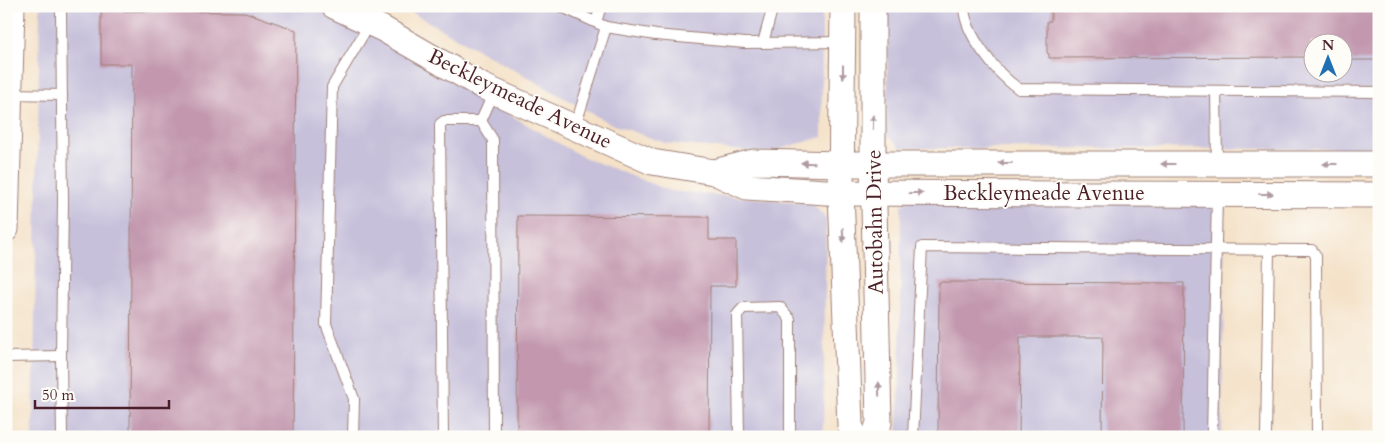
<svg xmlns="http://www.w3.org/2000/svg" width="1385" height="443" font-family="Cardo,serif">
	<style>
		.industrial { fill: #c6c0da; fill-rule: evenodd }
		.building { fill: #c398af }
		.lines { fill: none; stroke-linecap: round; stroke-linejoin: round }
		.service-casing { stroke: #9f8079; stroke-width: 12 }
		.tertiary-casing { stroke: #9f8079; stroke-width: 27 }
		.service { stroke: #fff; stroke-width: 10 }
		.tertiary { stroke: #fff; stroke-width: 25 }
		.oneway { fill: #ae9aa0 }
		.labels { text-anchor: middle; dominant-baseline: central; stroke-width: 4; stroke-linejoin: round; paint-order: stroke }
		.street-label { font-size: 21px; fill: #4a1f2b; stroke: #fdfcf7 }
	</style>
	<rect width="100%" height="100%" fill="#fdfcf7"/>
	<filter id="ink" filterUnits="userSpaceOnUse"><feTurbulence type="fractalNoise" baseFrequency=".02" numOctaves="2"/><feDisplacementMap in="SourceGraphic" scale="10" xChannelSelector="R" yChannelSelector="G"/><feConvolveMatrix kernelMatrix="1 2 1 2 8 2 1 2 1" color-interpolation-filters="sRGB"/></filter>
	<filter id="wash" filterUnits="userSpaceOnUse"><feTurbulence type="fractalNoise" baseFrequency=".0096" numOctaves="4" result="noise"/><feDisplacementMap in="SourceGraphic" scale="20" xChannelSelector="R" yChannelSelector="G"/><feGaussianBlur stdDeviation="1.12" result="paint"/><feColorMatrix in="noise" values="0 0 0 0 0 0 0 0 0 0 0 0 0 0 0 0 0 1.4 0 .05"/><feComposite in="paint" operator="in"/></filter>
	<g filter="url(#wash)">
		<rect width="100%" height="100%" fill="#f4e1c7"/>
		<!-- industrial -->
		<g class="industrial">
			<path d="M40 6H321L581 156 670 191 811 203 826 218 823 437H33Z"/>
			<path d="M400 6H822V137L766 153 665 143 609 123Z"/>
			<path d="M888 6H1379V149L901 148 887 135ZM1312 42H1342V72H1312Z"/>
			<path d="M916 194 1225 197 1222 437H897L900 376 901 206Z"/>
		</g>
		<g id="blocks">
			<!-- building -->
			<g class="building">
				<path d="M1051 6H1379V60H1342V42H1312V57L1049 58V54L1047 53V21H1051Z"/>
				<path d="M101 11 245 12 296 30 293 437H130L132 64H101Z"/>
				<path d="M518 216 709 217V240H736V286H710L709 437H517Z"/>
				<path d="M939 282 1184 283 1183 437H1102L1103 337H1020L1019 437H938Z"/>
			</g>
		</g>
	</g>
	<g filter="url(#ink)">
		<use href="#blocks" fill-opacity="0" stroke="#9f8079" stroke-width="1"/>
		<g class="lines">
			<defs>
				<g id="service">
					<path d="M560 6 606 27"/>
					<path d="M964 6C964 34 997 74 1019 89L1379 92"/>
					<path d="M61 11 63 201 61 356 62 437"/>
					<path d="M596 22 601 6"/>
					<path d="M763 43 773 6"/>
					<path d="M1216 91 1217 164"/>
					<path d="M10 94 62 95"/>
					<path d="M481 121 493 140 494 437"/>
					<path d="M575 127 606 27 656 35 745 43 843 42"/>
					<path d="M6 357 61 356"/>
					<path d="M353 437 354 399 326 324 332 87 370 23"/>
					<path d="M443 437 440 124 444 121H481L494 92"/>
					<path d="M739 437 737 315 743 308 780 307 790 319V437"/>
					<path d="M913 437 922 247 1312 250 1316 256 1317 437"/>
					<path d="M1212 437 1217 195"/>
					<path d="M1266 437 1269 249"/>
				</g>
				<g id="tertiary">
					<path d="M334 6 383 29 482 86 652 162 714 172 747 187 841 193 1379 195"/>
					<path d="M843 6 841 193 850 425 855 437"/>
					<path d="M873 6V163L879 423 874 437"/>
					<path d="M714 172 753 162 842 164H1379"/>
					<path d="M6 229 12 6"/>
				</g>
			</defs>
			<!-- service casing -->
			<use href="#service" class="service-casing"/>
			<!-- tertiary casing -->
			<use href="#tertiary" class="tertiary-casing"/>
			<!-- service -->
			<use href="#service" class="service"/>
			<!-- tertiary -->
			<use href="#tertiary" class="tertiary"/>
		</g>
		<!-- one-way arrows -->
		<defs><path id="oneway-solid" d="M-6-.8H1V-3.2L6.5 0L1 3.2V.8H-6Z" transform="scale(1.25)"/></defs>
		<g class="oneway">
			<use href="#oneway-solid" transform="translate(843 72) rotate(90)"/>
			<use href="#oneway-solid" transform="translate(873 122) rotate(-90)"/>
			<use href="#oneway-solid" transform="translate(808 163) rotate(-179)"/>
			<use href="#oneway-solid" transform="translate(1005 163) rotate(-180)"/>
			<use href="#oneway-solid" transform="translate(1168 164) rotate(-180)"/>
			<use href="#oneway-solid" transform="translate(1330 164) rotate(-180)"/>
			<use href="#oneway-solid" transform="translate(916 193)"/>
			<use href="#oneway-solid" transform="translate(1266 194)"/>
			<use href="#oneway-solid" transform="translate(843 235) rotate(88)"/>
			<use href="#oneway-solid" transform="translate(879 389) rotate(-91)"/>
		</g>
	</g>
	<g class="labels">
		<!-- street labels -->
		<g class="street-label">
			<text transform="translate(520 99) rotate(26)">Beckleymeade Avenue</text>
			<text x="1044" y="193">Beckleymeade Avenue</text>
			<text transform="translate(875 222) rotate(-91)">Autobahn Drive</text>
		</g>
	</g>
	<!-- margin -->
	<rect width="1385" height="443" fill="none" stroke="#fdfcf7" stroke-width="25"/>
	<!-- north arrow -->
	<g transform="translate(1328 58)"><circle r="24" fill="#fdfcf7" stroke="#b5a4a5"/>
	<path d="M0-4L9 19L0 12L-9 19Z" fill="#1f6fb2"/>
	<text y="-8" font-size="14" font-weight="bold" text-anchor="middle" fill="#4a1f2b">N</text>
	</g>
	<!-- scale -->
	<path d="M35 400v8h134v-8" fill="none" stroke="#4a1f2b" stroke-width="2.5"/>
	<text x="42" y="400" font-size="15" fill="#4a1f2b" stroke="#fdfcf7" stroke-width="4" paint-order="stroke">50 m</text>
</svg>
